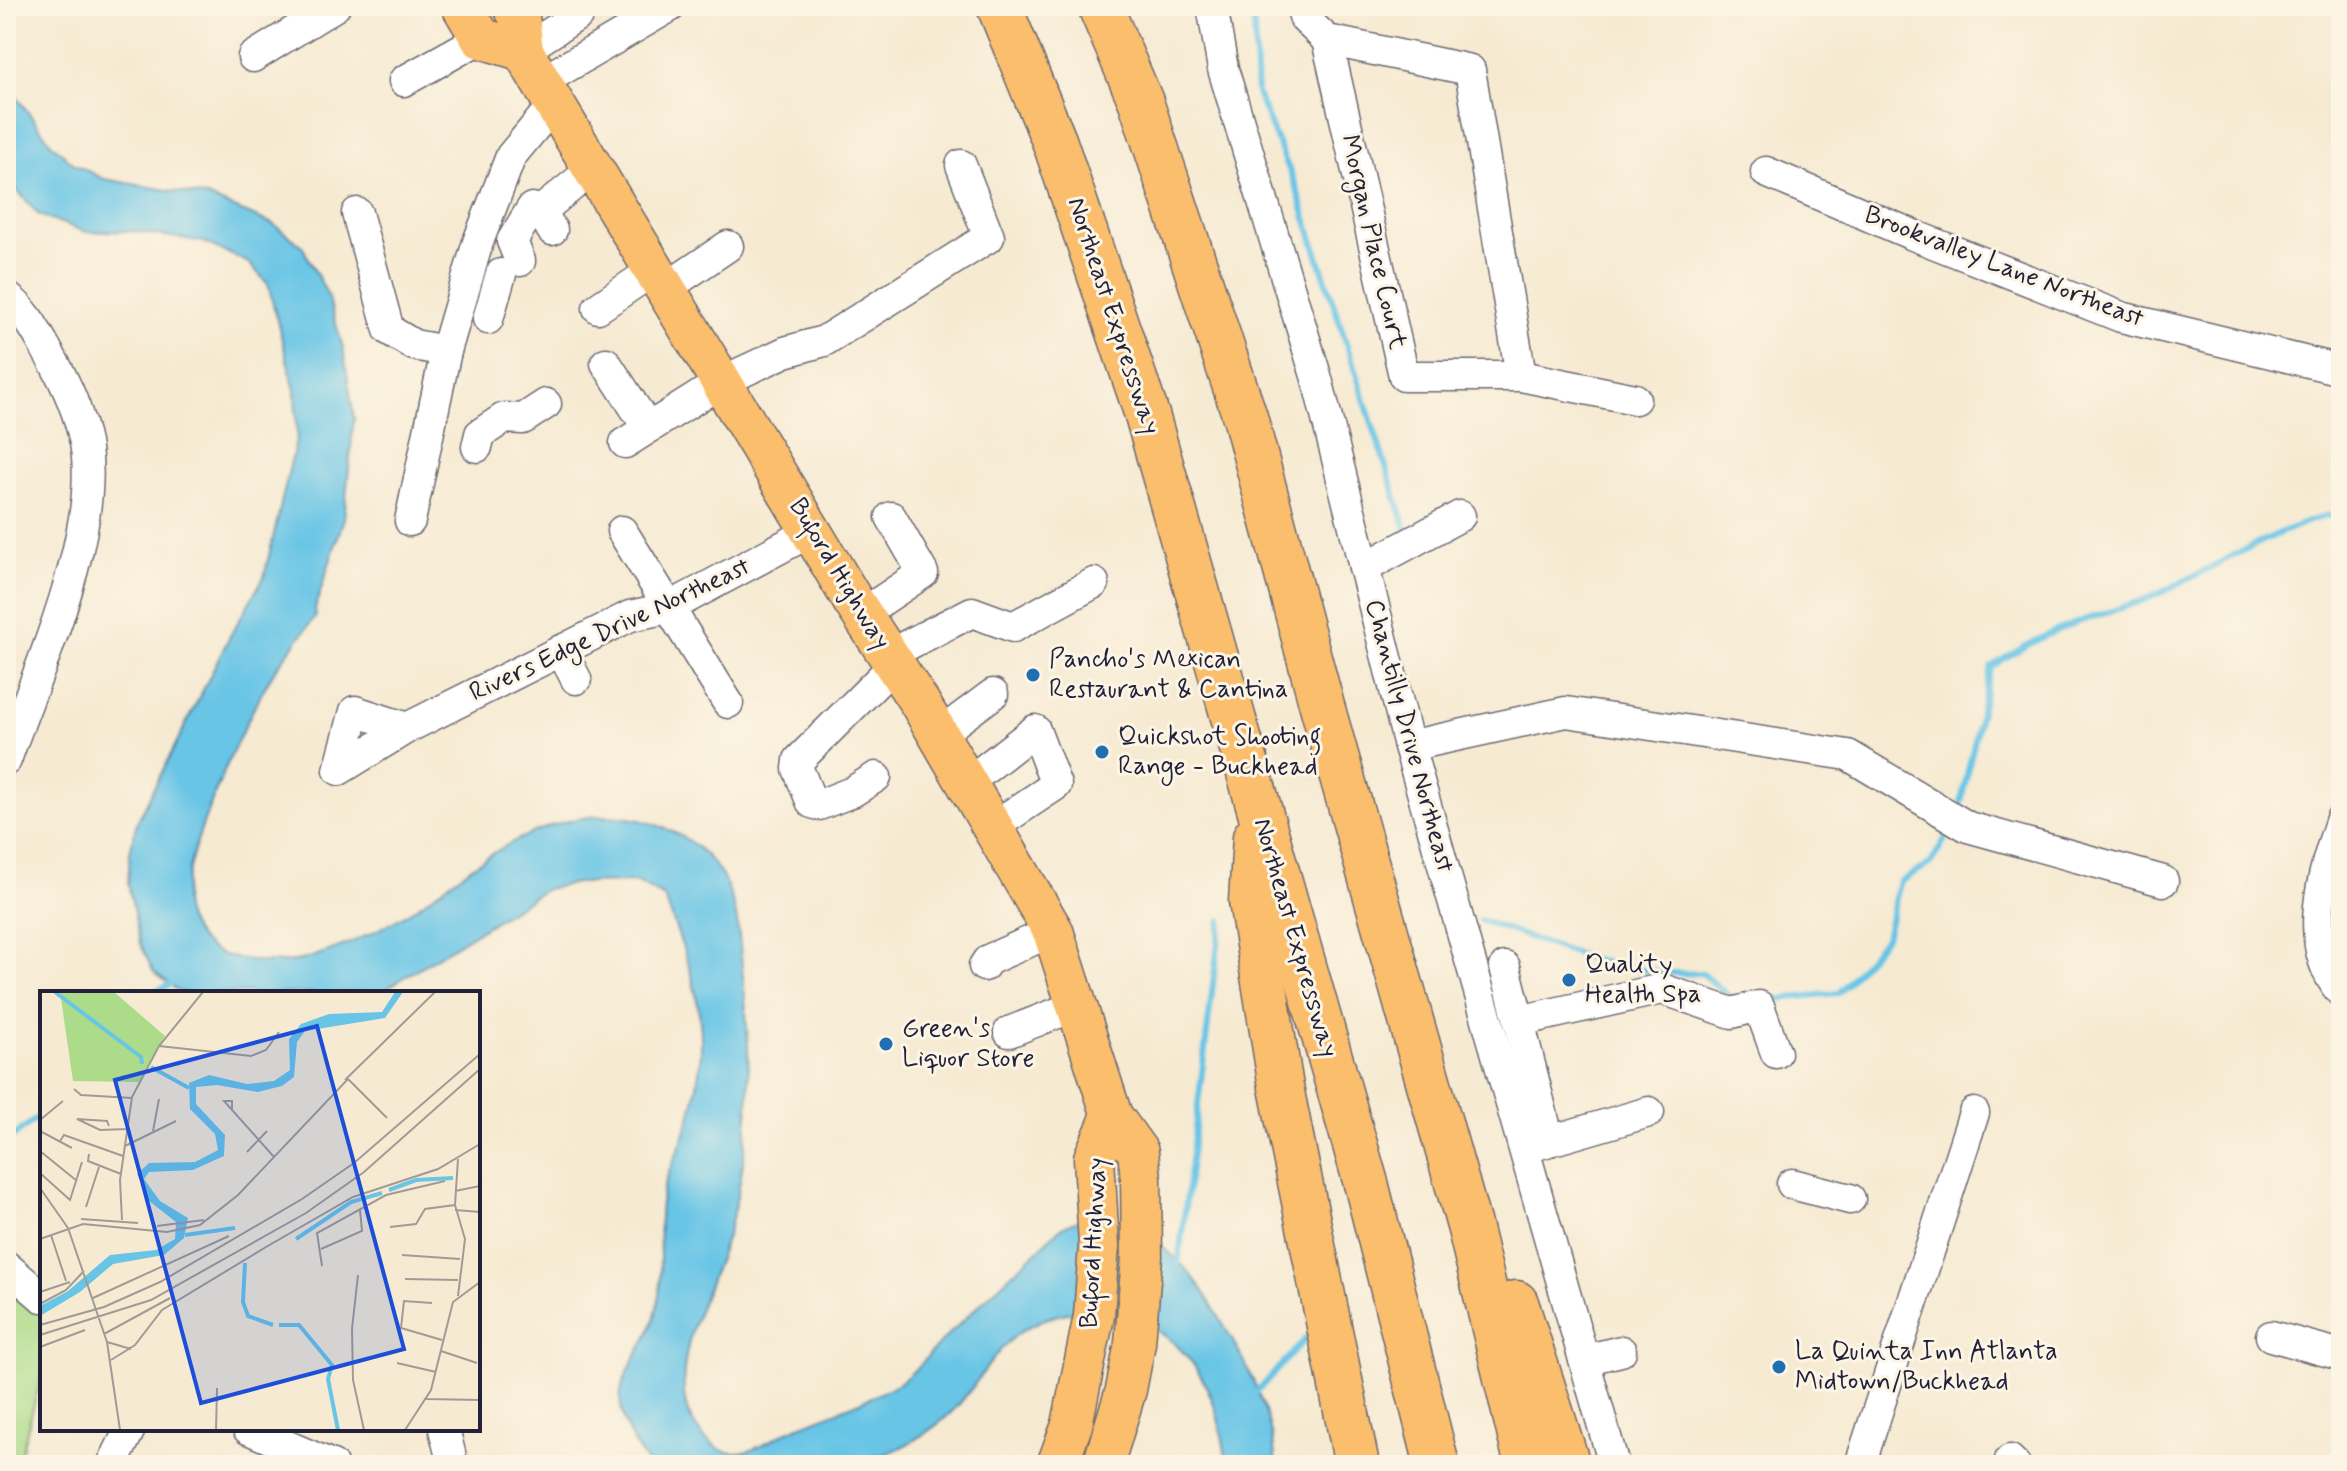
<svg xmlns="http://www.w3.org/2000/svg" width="2347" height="1471" font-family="Mynerve,sans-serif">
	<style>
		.green { fill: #acdb89; stroke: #677e62; stroke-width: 2 }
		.water { fill: #68c5e6; stroke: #457490; stroke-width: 2 }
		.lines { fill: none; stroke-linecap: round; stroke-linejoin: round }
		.stream { stroke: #68c5e6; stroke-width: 6 }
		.minor-casing { stroke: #6c6870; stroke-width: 33 }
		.major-casing { stroke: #6c6870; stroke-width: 43 }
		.highway-casing { stroke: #6c6870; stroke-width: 47 }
		.minor { stroke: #fff; stroke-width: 30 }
		.major { stroke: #fabe6d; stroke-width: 40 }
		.highway { stroke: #fabe6d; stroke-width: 44 }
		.poi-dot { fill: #1f6fb2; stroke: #fcf5e5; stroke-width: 3 }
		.labels { text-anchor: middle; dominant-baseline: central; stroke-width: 6; stroke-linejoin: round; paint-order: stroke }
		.street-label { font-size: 26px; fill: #22223b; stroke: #fcf5e5 }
		.poi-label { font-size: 26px; fill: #22223b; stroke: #fcf5e5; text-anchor: start }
		.inset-river { fill: none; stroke: #68c5e6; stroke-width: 4 }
		.inset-road { fill: none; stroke: #a19a96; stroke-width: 2 }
		.view { fill: #1d4ed8; fill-opacity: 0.15; stroke: #1d4ed8; stroke-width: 4 }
		.inset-edge { fill: none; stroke: #22223b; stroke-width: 4 }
	</style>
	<rect width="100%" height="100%" fill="#fcf5e5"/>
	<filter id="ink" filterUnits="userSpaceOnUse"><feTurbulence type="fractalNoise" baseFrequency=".0125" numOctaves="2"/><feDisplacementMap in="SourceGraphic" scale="16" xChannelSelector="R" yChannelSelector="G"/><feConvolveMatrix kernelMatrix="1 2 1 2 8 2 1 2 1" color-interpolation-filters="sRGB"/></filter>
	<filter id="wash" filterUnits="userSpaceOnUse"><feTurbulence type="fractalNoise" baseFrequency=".006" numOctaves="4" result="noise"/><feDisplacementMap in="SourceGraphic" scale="32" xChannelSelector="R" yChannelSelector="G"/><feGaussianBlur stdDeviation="1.8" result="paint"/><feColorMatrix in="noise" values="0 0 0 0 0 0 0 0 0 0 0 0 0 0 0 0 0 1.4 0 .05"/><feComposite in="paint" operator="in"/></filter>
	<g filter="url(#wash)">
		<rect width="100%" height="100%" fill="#f6ead2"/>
		<!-- green -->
		<path class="green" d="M6 1253 42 1288V1374L18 1465H6Z"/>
		<!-- water -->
		<path class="water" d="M6 68 11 89 51 143 74 164 104 179 207 197 273 224 302 246 328 296 343 348 354 418 344 518 315 608 316 616C302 635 287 653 274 672 248 712 176 866 185 910 191 934 208 952 231 957 258 963 286 966 312 957 347 945 387 928 417 907 465 872 509 835 568 821 620 808 683 823 716 867 737 895 739 933 742 967 751 1054 754 1136 731 1222 717 1279 675 1340 685 1401 688 1419 702 1439 718 1448 745 1463 768 1440 792 1429 827 1414 867 1402 899 1383 915 1373 928 1355 941 1342 972 1312 1002 1282 1034 1254 1044 1245 1057 1228 1070 1223 1090 1214 1119 1223 1137 1232 1165 1245 1189 1268 1205 1294 1238 1347 1271 1402 1276 1465H1227C1223 1435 1217 1405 1202 1378 1165 1312 1082 1290 1019 1333 994 1351 980 1380 960 1403 941 1425 913 1443 886 1454 832 1471 711 1465 649 1465 634 1446 615 1414 622 1387 628 1364 648 1342 655 1316 666 1276 655 1236 662 1195 666 1173 678 1154 685 1133 695 1106 699 1078 701 1050 703 996 683 946 664 897L637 882 576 883 546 889 379 993H186L177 990 153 971 140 943 128 883 130 852 137 822 230 636 264 577 297 436 295 391 268 284 249 263 204 242 132 231 86 232 39 215 6 178Z"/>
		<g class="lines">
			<!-- stream -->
			<g class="stream">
				<path d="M1253 6 1257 93 1295 184 1407 532"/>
				<path d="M1961 802 1991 667C2017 650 2044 635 2073 624 2102 613 2132 606 2160 593 2219 565 2264 535 2328 515L2341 523"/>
				<path d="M1480 920C1553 945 1623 978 1702 973L1734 1000"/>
				<path d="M152 993 173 983"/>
				<path d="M1768 1000 1839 993 1886 937 1900 882 1931 863 1945 839"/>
				<path d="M6 1142 42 1114"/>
				<path d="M1178 1265 1221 920"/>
				<path d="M1252 1397 1306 1338"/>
			</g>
		</g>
	</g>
	<g filter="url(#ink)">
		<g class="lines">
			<defs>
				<g id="minor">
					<path d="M1212 6 1223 69 1317 379 1409 746 1614 1465"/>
					<path d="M1301 6 1305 19 1327 40 1470 70 1521 376"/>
					<path d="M1327 40 1404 376H1521L1635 399"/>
					<path d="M523 51 578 15"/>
					<path d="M253 57 335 6"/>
					<path d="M404 81 481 38"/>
					<path d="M541 82 671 6"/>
					<path d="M1766 172 1913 235 2121 317 2341 370"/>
					<path d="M357 213 389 330 414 345 446 351"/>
					<path d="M552 230 541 211 594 168"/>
					<path d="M520 261 512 241 532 208 541 211"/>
					<path d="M666 288 728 246"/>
					<path d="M6 296C28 312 38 335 52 359 67 385 79 413 85 443 102 533 36 673 6 760"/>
					<path d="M598 308 655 269"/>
					<path d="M488 319 501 274"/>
					<path d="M606 363 648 428"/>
					<path d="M625 443 723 381 785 352 824 341 989 237 961 165"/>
					<path d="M477 447 480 434 504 418 523 419 546 404"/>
					<path d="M410 521 446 351 478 242 511 156 554 104"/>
					<path d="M622 531 728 703"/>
					<path d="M1364 568 1460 516"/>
					<path d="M862 614 923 573 891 517"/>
					<path d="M561 650 576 679"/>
					<path d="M888 655 972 612 1013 627 1094 583"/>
					<path d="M407 728 355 711 339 770 407 728 630 616 668 608 812 531"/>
					<path d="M938 735 993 694"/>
					<path d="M1409 746 1566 712 1848 755 1968 827 2163 881"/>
					<path d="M876 777 852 792 819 805 812 803 798 769 799 760 895 664"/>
					<path d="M967 783 1035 730 1056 785 994 826"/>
					<path d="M2341 819C2323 873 2300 943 2341 992"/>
					<path d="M984 966 988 960 1053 931"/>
					<path d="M1505 967 1519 1021"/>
					<path d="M1009 1032 1078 1005"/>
					<path d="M1549 1141 1519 1021 1662 989 1732 1013 1759 1006 1776 1053"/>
					<path d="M1529 1147 1649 1112"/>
					<path d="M1792 1184 1850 1199"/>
					<path d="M6 1266 42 1297"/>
					<path d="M2271 1336 2341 1355"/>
					<path d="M1584 1360 1621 1351"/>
					<path d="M248 1429 332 1465"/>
					<path d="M444 1429 453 1465"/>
					<path d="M2010 1460 2015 1465"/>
					<path d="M112 1465 130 1429"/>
					<path d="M1860 1465 1974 1113"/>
				</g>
				<g id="major">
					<path d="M462 6 481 38 523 51"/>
					<path d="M513 6 519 16 523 51 541 82 853 601 921 705 1053 931 1112 1116 1138 1152 1141 1178 1142 1256 1135 1343 1126 1390 1103 1465"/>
					<path d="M1057 1465 1072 1425 1094 1316 1099 1245 1094 1158 1112 1116"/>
				</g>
				<g id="highway">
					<path d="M999 6 1055 143 1147 415 1367 1187 1437 1465"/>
					<path d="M1100 6 1141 102 1245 417 1322 706 1470 1229 1527 1465"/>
					<path d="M1255 837 1251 901 1281 1087 1357 1465"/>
					<path d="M1516 1303 1568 1465"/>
				</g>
			</defs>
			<!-- minor casing -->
			<use href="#minor" class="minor-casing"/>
			<!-- major casing -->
			<use href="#major" class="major-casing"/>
			<!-- highway casing -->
			<use href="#highway" class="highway-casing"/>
			<!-- minor -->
			<use href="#minor" class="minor"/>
			<!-- major -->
			<use href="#major" class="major"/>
			<!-- highway -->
			<use href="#highway" class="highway"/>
		</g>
	</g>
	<!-- markers -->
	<g class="poi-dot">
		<circle cx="1033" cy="675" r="8"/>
		<circle cx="1102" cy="752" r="8"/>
		<circle cx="1569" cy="980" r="8"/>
		<circle cx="886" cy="1044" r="8"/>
		<circle cx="1779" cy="1367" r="8"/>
	</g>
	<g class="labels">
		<!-- street labels -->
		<g class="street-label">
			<text transform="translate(1373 242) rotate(77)">Morgan Place Court</text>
			<text transform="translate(2004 267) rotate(21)">Brookvalley Lane Northeast</text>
			<text transform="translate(1113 316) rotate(72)">Northeast Expressway</text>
			<text transform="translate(839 574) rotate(59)">Buford Highway</text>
			<text transform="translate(610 630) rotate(-25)">Rivers Edge Drive Northeast</text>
			<text transform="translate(1409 736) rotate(75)">Chantilly Drive Northeast</text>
			<text transform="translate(1295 938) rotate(74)">Northeast Expressway</text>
			<text transform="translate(1094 1243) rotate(-87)">Buford Highway</text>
		</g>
		<!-- poi labels -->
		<g class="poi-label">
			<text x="1049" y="660">Pancho's Mexican<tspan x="1049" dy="30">Restaurant &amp; Cantina</tspan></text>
			<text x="1118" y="737">Quickshot Shooting<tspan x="1118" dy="30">Range - Buckhead</tspan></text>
			<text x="1585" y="965">Quality<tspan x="1585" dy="30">Health Spa</tspan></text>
			<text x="902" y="1029">Green's<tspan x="902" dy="30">Liquor Store</tspan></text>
			<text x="1795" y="1352">La Quinta Inn Atlanta<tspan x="1795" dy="30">Midtown/Buckhead</tspan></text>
		</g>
	</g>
	<!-- overview -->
	<g transform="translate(40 991)">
		<rect width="440" height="440" fill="#f6ead2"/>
		<path d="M20 1H74L125 45 99 91 33 90Z" fill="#acdb89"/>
		<path d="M355 1H363L345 27 265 40 257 51 254 86 242 95 218 101 177 94 156 96V113L185 144 184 165 153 179 109 181 104 188 120 210 148 227 144 247 124 264 73 273 40 301 0 325V315L28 300 70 264 116 259 135 248 136 231 109 210 97 183 109 172 155 171 178 159 175 143 150 118 149 92 169 84 207 93 234 90 250 79 249 48 261 33 289 23 342 21Z" fill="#68c5e6"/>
		<path class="inset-river" d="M15 1 101 66 102 73M111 76 149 97M349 199 376 189 413 187M145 244 195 237M256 248 311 211 342 202M205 272 203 311 208 325 233 334M239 334H259L292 374 288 388 298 439"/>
		<path class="inset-road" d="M119 55 211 65 226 59 239 41M308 88 347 127M305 89 395 1M34 98 41 104 92 107M192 118V110H184L234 166M0 129 23 110M69 135 67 130 37 128 60 139 87 138M0 140 32 157M113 140 119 108M20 150 24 144 83 165M85 155 136 130M0 160 37 190M207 161 227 140M49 163 48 170 81 183M0 182 30 209 42 171M0 197 28 237M415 200 440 195M46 216 59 176M415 219 440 221M41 228 98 232M82 229 80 189 92 106 119 55 163 1M117 235 164 229M350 236 376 233 385 218 415 214M28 237 67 351 80 439M11 244 26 290M0 248 43 233 127 241 160 234 198 204 308 88M281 258 322 240 320 219M362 264 420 268M282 275 277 242 346 204 405 190M318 284 312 338 313 389 324 439M365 288 418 289M0 301 30 291M418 305 425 248 415 214 418 168M53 307 189 245M392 312 364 310 361 337 402 349M0 313 26 299 44 280M0 334 64 316 120 291 262 208 314 172 440 63M64 343 130 307M0 344 111 309 266 222 324 181 440 78M67 351 91 358M0 356 45 339M401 360 437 372M71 369 95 354 122 319 226 256 313 206 398 178 440 153M357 372 396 381M386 408 440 409M176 439 177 397M365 439 391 399 413 311 440 291"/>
		<path class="view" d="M277 35 364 358 161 412 75 89Z"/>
		<rect width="440" height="440" class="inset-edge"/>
	</g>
	<!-- margin -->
	<rect width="2347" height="1471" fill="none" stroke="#fcf5e5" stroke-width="32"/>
</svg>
